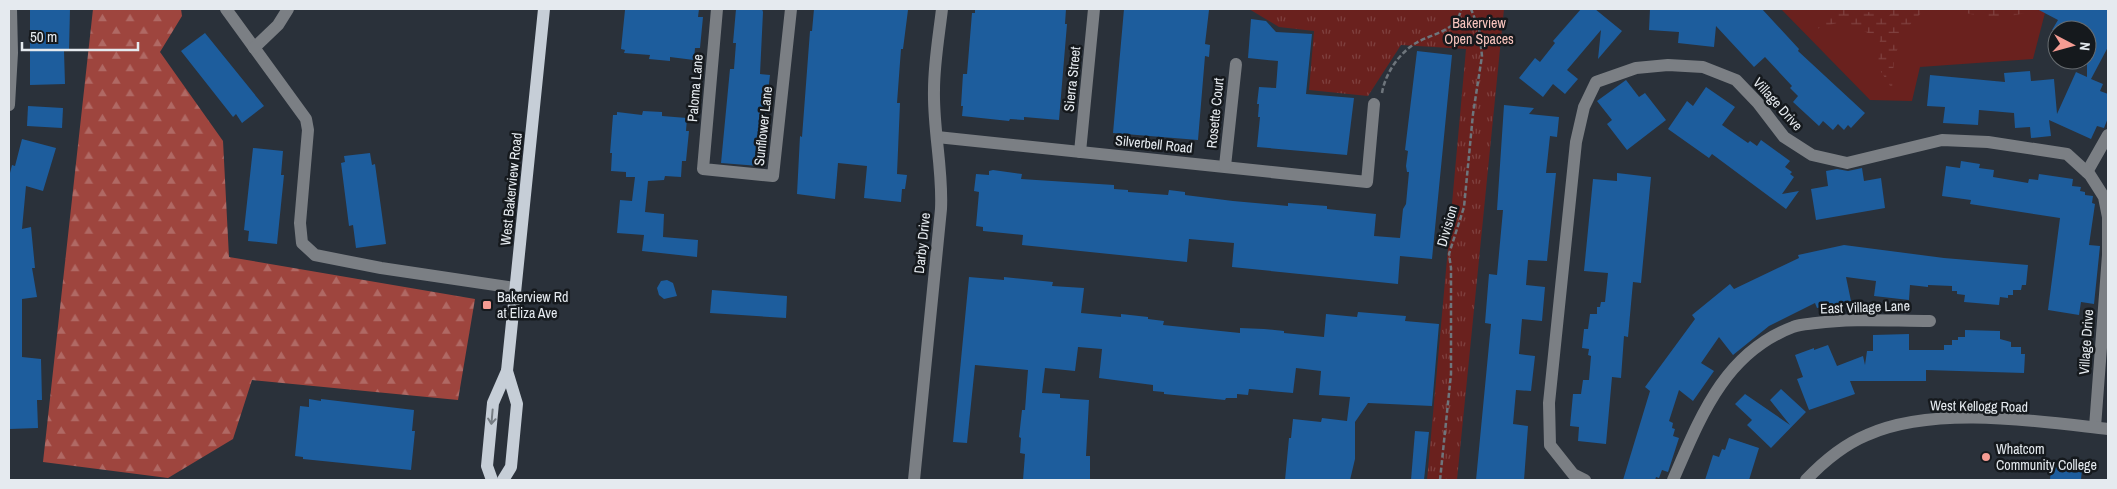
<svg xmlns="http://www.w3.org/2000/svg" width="2117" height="489" font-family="'Archivo Narrow',sans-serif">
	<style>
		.grass { fill: #6a211e }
		.forest { fill: url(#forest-firs) }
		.wetland { fill: url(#wetland-marsh) }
		.park { fill: url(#park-tufts) }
		.building { fill: #1d5d9d }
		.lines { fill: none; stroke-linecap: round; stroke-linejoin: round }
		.path { stroke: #6e757c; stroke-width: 2.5; stroke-dasharray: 5 2.5; stroke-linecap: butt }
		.minor { stroke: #7b7f84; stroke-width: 12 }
		.major { stroke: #c6ced7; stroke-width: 12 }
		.oneway { stroke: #767d83 }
		.poi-dot { fill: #f59c93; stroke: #15191d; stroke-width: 2 }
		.labels { text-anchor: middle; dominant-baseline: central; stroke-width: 5; stroke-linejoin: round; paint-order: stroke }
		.park-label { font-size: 14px; fill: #f9c5be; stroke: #15191d }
		.street-label { font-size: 14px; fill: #e5eaef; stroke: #15191d }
		.poi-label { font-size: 14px; fill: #e5eaef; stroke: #15191d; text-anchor: start }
	</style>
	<defs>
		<pattern id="forest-firs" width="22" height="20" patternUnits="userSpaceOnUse" patternTransform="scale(1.25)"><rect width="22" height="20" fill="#9e453e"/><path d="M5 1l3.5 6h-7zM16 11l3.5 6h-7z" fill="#b06964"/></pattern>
		<pattern id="wetland-marsh" width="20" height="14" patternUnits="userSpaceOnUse" patternTransform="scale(1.25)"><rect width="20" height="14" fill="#6a211e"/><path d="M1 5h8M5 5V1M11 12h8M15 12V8" fill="none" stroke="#7f413f"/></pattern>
		<pattern id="park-tufts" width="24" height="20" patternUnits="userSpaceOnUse" patternTransform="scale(1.25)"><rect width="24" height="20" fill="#6a211e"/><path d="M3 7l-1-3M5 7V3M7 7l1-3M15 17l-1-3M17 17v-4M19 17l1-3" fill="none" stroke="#7f413f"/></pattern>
	</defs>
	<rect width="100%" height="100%" fill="#2a313a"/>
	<!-- grass -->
	<path class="grass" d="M1781 9H2046L2033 59 1920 67 1912 101 1870 100Z"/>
	<!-- forest -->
	<path class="forest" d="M93 9H181L182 16 160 52 223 141 229 257 475 299 458 400 252 380 233 439 168 478 43 462Z"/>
	<!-- wetland -->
	<g class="wetland">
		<path d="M1841 9H1851L1889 16 1894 9H1925L1905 30 1894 58 1892 89 1878 67 1880 39 1844 21 1816 29Z"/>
		<path d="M1947 9H2027L2026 13 1994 19Z"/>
	</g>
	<!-- park -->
	<path class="park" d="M1249 9H1504L1457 480H1427L1466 49 1401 45 1368 96 1309 90 1314 31 1279 27Z"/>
	<!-- building -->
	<g class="building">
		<path d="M30 9H70L69 51H64L65 84 30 85Z"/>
		<path d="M629 9H699L698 17H703L700 48H695L694 60 670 57V61L649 59 650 55 624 53 625 50 621 49 625 10Z"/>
		<path d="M736 9H762L763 12 760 74 770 75 759 166 721 163 730 69H734L736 43H733Z"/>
		<path d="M814 9 908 10 903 49H901L897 103H900L897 174 907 175 905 189H902L901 202 864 198 867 166 838 163 835 199 797 194 800 136 802 137 810 31H812Z"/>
		<path d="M975 9H1066L1065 24H1067L1059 120 1024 117V120L1010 119 1009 121 962 116 963 106H961L963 74H967L972 13H975Z"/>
		<path d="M1124 9 1209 10 1205 44 1210 45 1209 57 1205 56 1198 140 1113 133Z"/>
		<path d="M1581 9H1595L1622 31 1598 59 1601 30 1567 70 1578 79 1565 94 1553 84 1543 97 1519 78 1535 58 1540 62 1555 43 1553 41Z"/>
		<path d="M1650 9H1762L1799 49 1798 51 1865 113 1851 128 1848 125 1844 130 1838 124 1833 130 1823 121 1819 126 1793 102 1798 96 1790 88 1792 86 1765 57 1754 67 1716 26 1714 47 1678 43 1679 32 1649 30Z"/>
		<path d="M2037 9H2108V47L2091 79 2103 84 2100 91 2108 94V118L2104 128 2097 126 2091 139 2049 120 2051 136 2031 138 2030 127 2015 128 2014 113 1979 110 1978 125 1943 123 1945 107 1927 106 1930 75 2005 82 2004 73 2030 71 2031 81 2054 79 2057 114 2076 72 2087 77V30H2052L2058 20Z"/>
		<path d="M1251 19 1266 21 1276 32 1312 34 1306 94 1354 98 1347 155 1257 147 1260 117H1258L1259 104H1257L1259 87 1276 88 1278 61 1248 58Z"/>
		<path d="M205 33 264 106 242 123 236 114 233 117 181 51Z"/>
		<path d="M1417 51 1452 55 1432 259 1400 256 1398 284 1232 267 1234 243 1189 239 1187 262 1022 245 1023 235 983 231V227L976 226 979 192 974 191 976 174 989 175V171L993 170 1022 174 1021 179 1114 185V189L1128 190V192L1168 195 1169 190 1185 192V195L1233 201 1288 206V203L1327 206V209L1376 214 1374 236 1400 238 1403 209 1406 204 1409 172H1407L1406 166 1408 151 1405 150Z"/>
		<path d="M1626 80 1639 97 1645 93 1666 120 1627 150 1607 124 1612 120 1597 101Z"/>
		<path d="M1706 87 1735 107 1722 125 1748 143 1750 141 1757 146 1761 140 1790 161 1785 167 1792 172 1790 174 1794 177 1782 194 1799 191 1786 209 1712 154 1709 158 1668 129 1687 101 1693 106Z"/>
		<path d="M1504 105 1534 108 1529 114 1559 117 1557 137 1550 136 1546 173H1556L1547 261 1528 260 1526 285 1545 287 1542 321 1522 319 1519 354 1535 356 1531 391 1516 390 1513 424 1528 426 1524 480H1476L1491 324 1485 323 1489 274 1497 275 1503 210H1497Z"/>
		<path d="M28 106 63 108 62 128 27 126Z"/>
		<path d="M643 111 662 112V116L687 118 686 131H689L686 161H682L681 177 665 176 664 180 648 181 645 212 664 214 663 237 698 240 697 257 642 251 644 235 617 233 620 200 632 201 635 177H626V172L611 171 612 153H610L613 115H617V112L642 115Z"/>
		<path d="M22 139 56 148 43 191 26 186 22 229 31 227 35 268H32L37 297 22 299V357L41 359 42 400H37L38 428 9 429V177L12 165 15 166Z"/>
		<path d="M253 148 283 151 281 175H284L277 244 248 241 249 231 244 230Z"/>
		<path d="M370 153 372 165 375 164 386 244 356 248 353 225 349 226 341 163 345 162 344 156Z"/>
		<path d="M1961 161 1980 164 1979 168 1994 170 1993 177 2028 183 2029 179 2038 180 2039 174 2073 179 2072 186 2081 187 2080 191 2085 192V195L2093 196 2092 203 2095 204 2089 245 2100 246 2094 304 2081 302 2079 315 2048 310 2060 218 1970 204 1971 200 1942 196 1946 166 1960 168Z"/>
		<path d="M1862 168 1864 181 1881 178 1885 208 1816 220 1811 189 1828 186 1826 171 1837 169 1848 171Z"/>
		<path d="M1617 173 1651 177 1641 283 1633 282 1628 337 1624 336 1621 378 1612 377 1606 444 1578 441 1579 427 1570 426 1573 394H1581L1583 380H1589L1591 356 1588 355 1589 349 1582 348 1584 329H1588L1590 314H1597V307H1600L1601 302H1605L1608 273 1584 271 1593 179 1617 181Z"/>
		<path d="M1844 245 1944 258 2028 265 2026 285H2022L2021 290H2013V295H2008V298L2000 297 1999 305 1964 302 1965 295 1957 294V291H1952V286L1928 285V287L1910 285 1909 300 1874 296 1876 281 1846 277 1851 301 1817 308 1815 303 1769 326 1733 355 1719 337 1701 363 1714 371 1693 401 1679 390 1669 421 1673 423 1672 428 1675 429 1673 436 1679 438 1668 472 1662 470 1659 478 1656 477 1655 480H1623L1650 391 1645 387 1695 319 1692 315 1730 284 1734 289 1799 258 1798 255Z"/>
		<path d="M969 277 1004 280V277L1053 282 1052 286 1084 288 1081 313 1121 317V314L1148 317V319L1164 321 1163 325 1240 333V328L1264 329 1284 331V333L1324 337 1326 314 1357 317 1358 312 1406 316 1405 321 1439 324 1432 406 1368 403 1355 422V459L1350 480H1285L1289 438H1291L1293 419 1321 422 1322 418 1347 421 1350 397 1319 395 1321 371 1296 368 1293 393 1249 389 1248 395 1237 394V398H1226L1225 400 1164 394V392L1153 391V385L1099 378 1102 349 1078 347 1075 371 1045 368 1042 393 1060 394V398L1089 400 1086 456H1090V480H1023L1025 454 1020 453 1021 438 1019 437 1022 410H1025L1028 370 975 365 967 443 953 442Z"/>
		<path d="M667 280 673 283 677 296 664 299 659 295 657 288 661 281Z"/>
		<path d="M712 290 787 296 786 318 710 313Z"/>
		<path d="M1965 330 2000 331V339L2011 342V347H2021V354H2025L2024 373 1926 370V381H1850L1855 394 1809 410 1797 379 1803 377 1795 355 1814 348V350L1828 345 1837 366 1863 356 1865 365 1867 351H1873V335L1909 334V350H1944V345H1952V340H1958V337H1965Z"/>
		<path d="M1781 389 1806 412 1771 448 1747 425 1752 420 1735 404 1745 394 1790 425 1770 400Z"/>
		<path d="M309 399 321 401V399L414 410 412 431H415L411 470 303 459V457L295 456 300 406 309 407Z"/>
		<path d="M1415 431 1429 432 1424 480H1411Z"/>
		<path d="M1729 438 1759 448 1749 480H1705L1713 455 1719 457 1722 449 1725 450Z"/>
		<path d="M2051 467 2082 469 2081 480H2050Z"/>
	</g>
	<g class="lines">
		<!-- path -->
		<g class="path">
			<path d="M1382 93C1385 74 1399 53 1416 43 1433 33 1458 31 1461 9"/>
			<path d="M1440 480 1451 374V268L1449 254 1464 207 1473 114 1482 56 1479 29 1471 9"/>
		</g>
		<!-- minor -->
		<g class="minor">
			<path d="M226 9 306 119 308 130 300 223 302 243 315 255 381 268 515 288"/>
			<path d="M717 9 703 169 773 176 791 9"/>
			<path d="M254 48 278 25 288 9"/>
			<path d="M9 105 12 53 11 9"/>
			<path d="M937 137 1367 182 1374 104"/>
			<path d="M1080 152 1094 9"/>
			<path d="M1225 166 1236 64"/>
			<path d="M2087 172 2108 135"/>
			<path d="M914 480 941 209C943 169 933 130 934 90 934 63 939 35 942 9"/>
			<path d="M1585 480 1573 474 1550 445 1549 403 1576 142 1584 107 1596 82 1636 68 1668 65 1703 67 1736 80 1758 103 1784 137 1812 155 1847 163 1942 140 1988 142 2067 154 2090 175 2104 197 2108 217V255L2095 427"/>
			<path d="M1673 480C1700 418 1724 353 1793 327 1800 324 1809 324 1816 323 1853 318 1892 321 1930 321"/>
			<path d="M1806 480C1824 461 1843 445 1867 435 1934 405 2036 421 2108 429"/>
		</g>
		<!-- major -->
		<g class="major">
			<path d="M492 480 487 466 493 403 507 371 544 9"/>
			<path d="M503 480 511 467 517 404 507 371"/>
		</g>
	</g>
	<!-- one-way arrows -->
	<defs><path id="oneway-shaft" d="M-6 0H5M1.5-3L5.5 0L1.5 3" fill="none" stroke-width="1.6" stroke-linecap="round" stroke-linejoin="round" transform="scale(1.25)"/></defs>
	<use class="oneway" href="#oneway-shaft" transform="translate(492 417) rotate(95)"/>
	<!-- markers -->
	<g class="poi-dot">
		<rect x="482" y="300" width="10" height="10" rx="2.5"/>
		<circle cx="1986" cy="457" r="5"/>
	</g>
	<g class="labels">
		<!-- park labels -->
		<g class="park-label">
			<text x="1479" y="23">Bakerview<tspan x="1479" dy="16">Open Spaces</tspan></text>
		</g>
		<!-- street labels -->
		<g class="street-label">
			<text transform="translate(1072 79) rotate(-84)">Sierra Street</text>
			<text transform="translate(695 88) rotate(-85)">Paloma Lane</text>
			<text transform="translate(1778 104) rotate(48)">Village Drive</text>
			<text transform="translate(1215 113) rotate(-84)">Rosette Court</text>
			<text transform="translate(763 126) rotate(-84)">Sunflower Lane</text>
			<text transform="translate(1154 144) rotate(6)">Silverbell Road</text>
			<text transform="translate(511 189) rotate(-84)">West Bakerview Road</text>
			<text transform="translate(1447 226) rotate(-74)">Division</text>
			<text transform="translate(922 243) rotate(-84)">Darby Drive</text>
			<text transform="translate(1865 307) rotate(-2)">East Village Lane</text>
			<text transform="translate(2086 342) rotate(-86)">Village Drive</text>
			<text transform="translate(1979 406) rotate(1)">West Kellogg Road</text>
		</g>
		<!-- poi labels -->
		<g class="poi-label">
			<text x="497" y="297">Bakerview Rd<tspan x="497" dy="16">at Eliza Ave</tspan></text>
			<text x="1996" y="449">Whatcom<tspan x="1996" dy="16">Community College</tspan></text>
		</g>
	</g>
	<!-- border -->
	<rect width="2117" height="489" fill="none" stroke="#e5eaef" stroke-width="20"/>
	<!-- north arrow -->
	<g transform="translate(2072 45) rotate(96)"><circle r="24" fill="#15191d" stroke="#686d71"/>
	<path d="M0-4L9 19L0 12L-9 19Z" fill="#f59c93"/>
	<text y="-8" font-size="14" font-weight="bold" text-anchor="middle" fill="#e5eaef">N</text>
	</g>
	<!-- scale -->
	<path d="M22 42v8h116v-8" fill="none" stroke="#e5eaef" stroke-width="2.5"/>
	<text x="30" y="42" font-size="15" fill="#e5eaef" stroke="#15191d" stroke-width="4" paint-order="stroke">50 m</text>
</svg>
